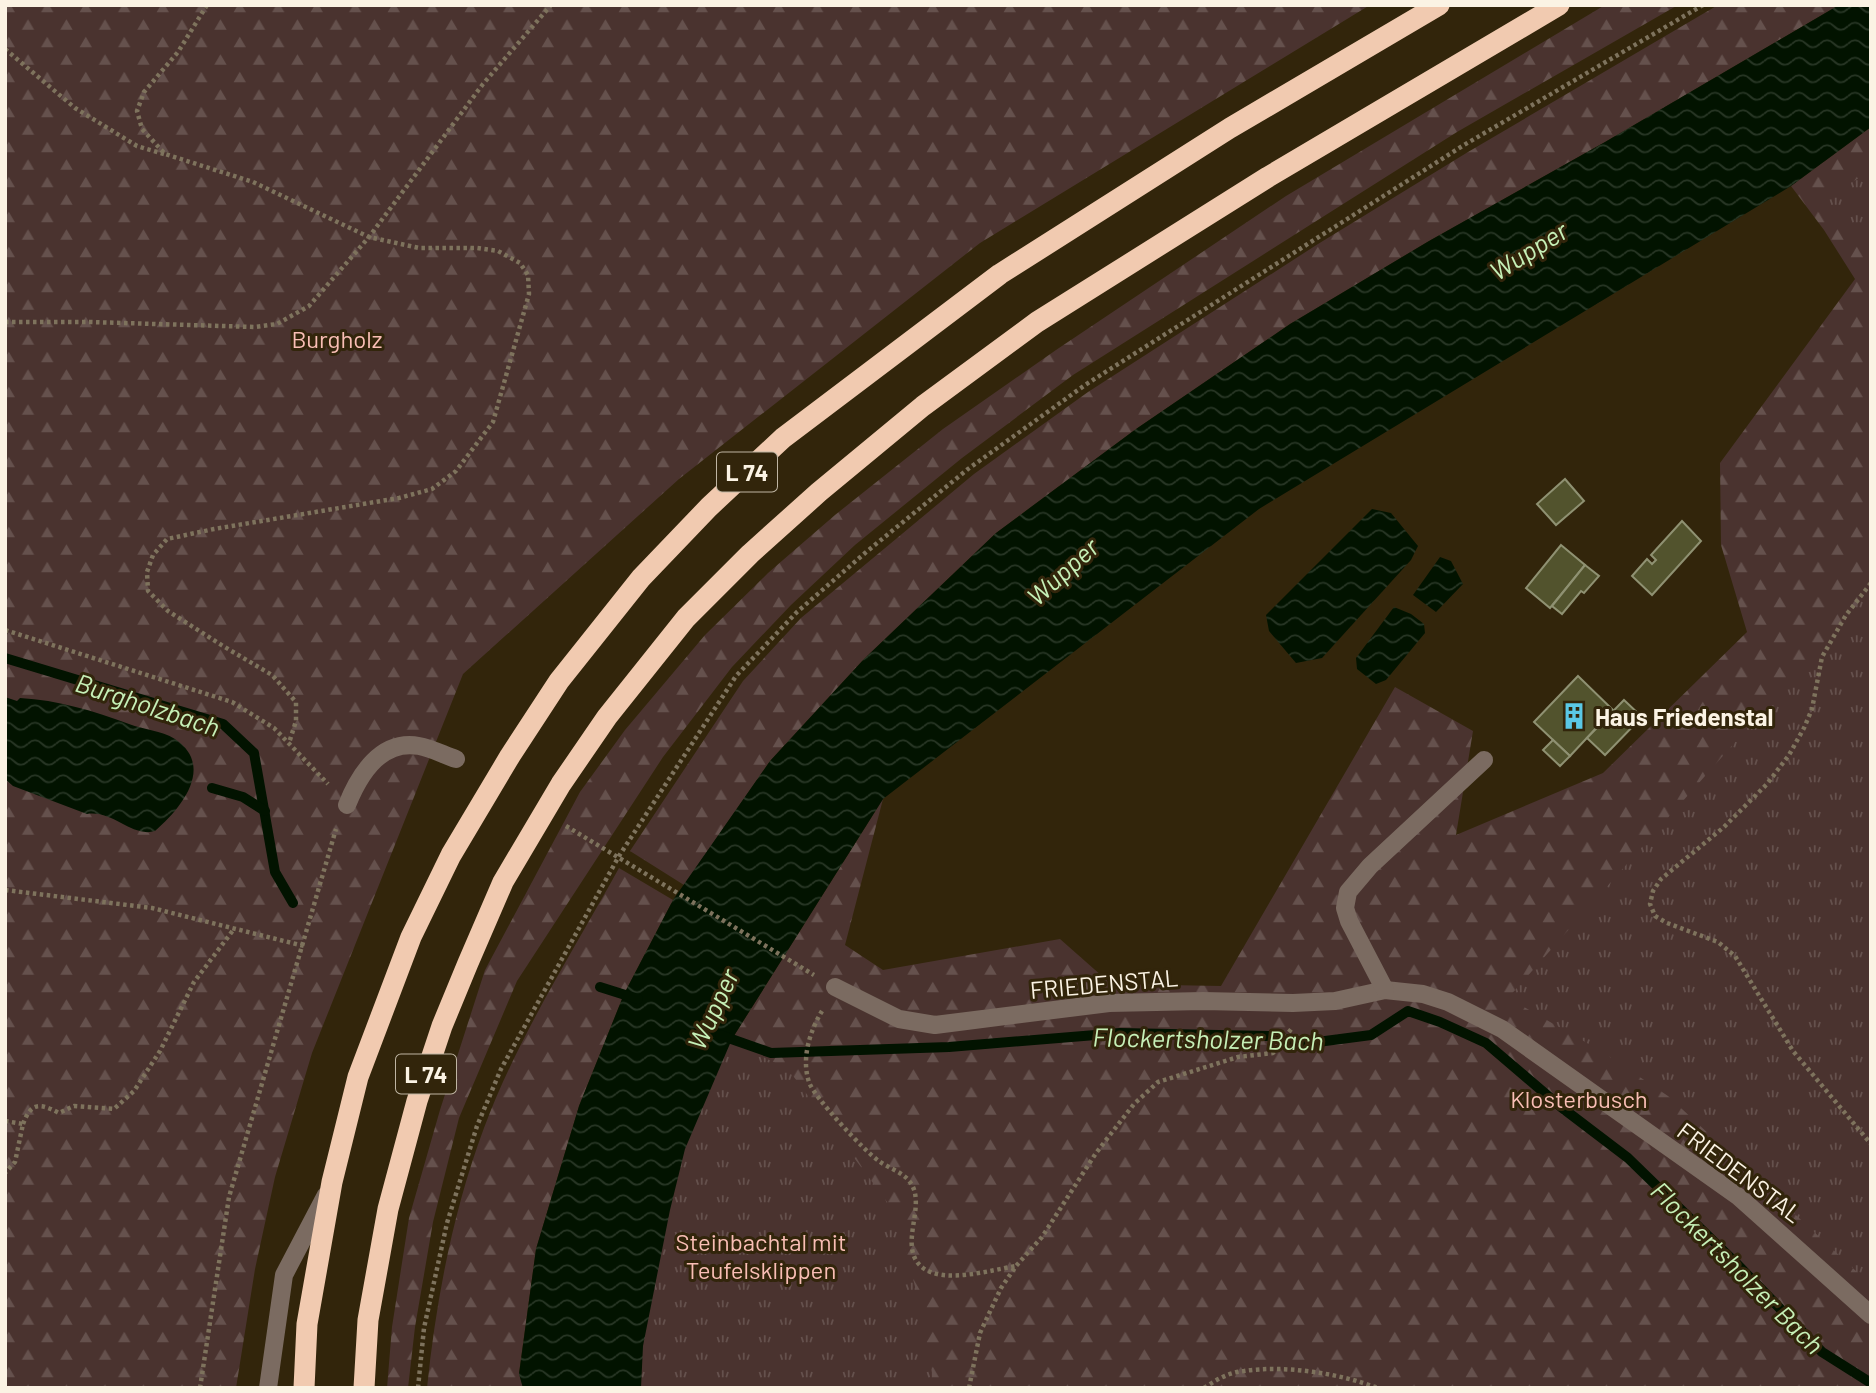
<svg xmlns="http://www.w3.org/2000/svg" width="1876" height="1393" font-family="Barlow,sans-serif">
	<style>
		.forest { fill: url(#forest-firs) }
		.park { fill: url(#park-tufts) }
		.water { fill: url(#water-waves) }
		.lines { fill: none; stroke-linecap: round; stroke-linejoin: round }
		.stream { stroke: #021300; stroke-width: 10 }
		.building { fill: #52532d; stroke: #8f9172; stroke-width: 2 }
		.path { stroke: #7e735d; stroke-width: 4.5; stroke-dasharray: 3.5 3.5; stroke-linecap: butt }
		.minor { stroke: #7b6b61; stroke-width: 18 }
		.highway { stroke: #f1cab0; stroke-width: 21 }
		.labels { text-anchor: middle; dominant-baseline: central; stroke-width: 6; stroke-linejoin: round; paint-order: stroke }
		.shield { fill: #32250b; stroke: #bfb5a3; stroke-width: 2 }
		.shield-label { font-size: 23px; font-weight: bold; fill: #fbf3e4 }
		.park-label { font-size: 24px; fill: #f9beb5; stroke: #32250b }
		.poi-label { font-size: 24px; font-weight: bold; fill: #fbf3e4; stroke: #32250b; text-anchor: start }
		.street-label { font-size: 24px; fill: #fbf3e4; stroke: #32250b }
		.water-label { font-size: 26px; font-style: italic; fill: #c6f0b7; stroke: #32250b }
	</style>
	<defs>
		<pattern id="forest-firs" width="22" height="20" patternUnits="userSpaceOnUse" patternTransform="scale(1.75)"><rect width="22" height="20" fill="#4a332f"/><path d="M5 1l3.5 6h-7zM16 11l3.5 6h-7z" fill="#65514d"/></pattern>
		<pattern id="park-tufts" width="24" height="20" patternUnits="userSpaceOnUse" patternTransform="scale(1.75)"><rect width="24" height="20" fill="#4a332f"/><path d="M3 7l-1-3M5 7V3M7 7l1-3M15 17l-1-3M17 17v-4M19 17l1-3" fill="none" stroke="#65514d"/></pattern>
		<pattern id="water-waves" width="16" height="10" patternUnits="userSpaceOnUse" patternTransform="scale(1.75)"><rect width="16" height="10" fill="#021300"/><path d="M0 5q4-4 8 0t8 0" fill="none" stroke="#283625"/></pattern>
	</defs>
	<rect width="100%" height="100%" fill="#32250b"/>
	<!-- forest -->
	<g class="forest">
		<path d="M5 5H1370L980 243 679 479 463 674 312 1053 275 1177 255 1269 236 1388H5Z"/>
		<path d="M1605 5H1678L1457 132 1073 375 962 458 855 545 791 605 732 667 663 757 517 981 459 1118 433 1222 415 1327 408 1388H387L392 1327 409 1218 440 1110 485 970 580 792 625 730 705 635 768 573 835 515 943 429 1056 350 1286 196Z"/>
		<path d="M1718 5H1839L1605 142 1429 241 1290 324 1136 429 996 533 864 659 770 761 684 885 630 851 743 681 801 618 974 474 1088 392 1318 244 1468 152Z"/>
		<path d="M1871 127V1388H641L685 1149 732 1039 883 799 845 945 883 970 1060 939 1111 984 1221 986 1395 687 1473 731 1456 835 1603 773 1747 632 1721 545 1720 463 1855 279 1824 230 1791 186Z"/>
		<path d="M619 868 673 900 624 994 579 1106 536 1249 519 1373 523 1388H427C436 1300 453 1211 484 1128 518 1037 572 953 619 868Z"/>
	</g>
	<!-- park -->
	<g class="park">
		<path d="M1871 171V248L1823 199Z"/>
		<path d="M1871 589V1285L1668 1096 1601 1051 1508 998Z"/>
		<path d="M700 1027 788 1069 896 1214 917 1294 935 1388H601Z"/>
	</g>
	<!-- water -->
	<g class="water">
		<path d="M1839 5H1871V127L1791 186 1259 509 883 799 732 1039 685 1149 670 1210 643 1346 641 1388H523L519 1374 536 1249 579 1106 624 994 673 900 770 761 864 659 996 533 1136 429 1290 324 1429 241 1605 142Z"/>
		<path d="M1372 509 1391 513 1418 546 1411 560 1322 658 1296 663 1269 631 1266 615Z"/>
		<path d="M1440 557 1451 561 1463 584 1436 612 1413 595Z"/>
		<path d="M1394 607 1411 614 1424 624 1425 633 1386 680 1376 684 1357 669 1356 658Z"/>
		<path d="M5 697 17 701 20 698C58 700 94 711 129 724 144 730 161 730 175 739 215 766 182 808 155 831 132 838 113 810 87 814L13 786 5 779Z"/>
	</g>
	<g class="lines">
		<!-- stream -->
		<g class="stream">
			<path d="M5 658 223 724 254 753 275 872 293 903"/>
			<path d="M212 788 243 797 265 811"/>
			<path d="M600 987 638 999"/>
			<path d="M720 1035 771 1053 949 1047 1120 1033 1268 1036 1310 1043 1371 1035 1408 1011 1440 1022 1486 1043 1561 1107 1628 1158 1736 1263 1822 1352 1871 1383"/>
		</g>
	</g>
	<!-- building -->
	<g class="building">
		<path d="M1565 479 1584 501 1556 525 1537 504Z"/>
		<path d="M1682 521 1701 541 1652 595 1632 576 1647 559 1652 564 1656 560 1651 555Z"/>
		<path d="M1561 545 1585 565 1550 608 1526 588Z"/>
		<path d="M1585 565 1599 576 1584 593 1581 591 1562 614 1552 606Z"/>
		<path d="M1578 676 1613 710 1570 756 1534 722Z"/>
		<path d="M1624 700 1642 717 1605 755 1587 738Z"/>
		<path d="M1553 740 1570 756 1560 766 1543 750Z"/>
	</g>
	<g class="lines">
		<!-- path -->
		<g class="path">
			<path d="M207 5 178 52 144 92 137 111 142 129 165 154 253 182 369 237 419 248H477L498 251 520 263 528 275 529 294 493 422 456 471 432 489 399 498 214 529 167 539 153 555 147 572 148 591 168 611 223 646 272 675 296 702V721L289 743"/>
			<path d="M5 49 75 108 137 146 164 154"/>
			<path d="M5 322H90L255 327 277 324 309 306 369 237 483 84 551 5"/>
			<path d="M1871 583 1846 615 1822 657 1812 709 1804 728 1789 755 1767 784 1724 827 1661 879 1653 891 1650 904 1655 916 1667 923 1718 942 1735 956 1793 1051 1871 1144"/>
			<path d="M5 630 232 702 274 728 328 784"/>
			<path d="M566 826 814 975"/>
			<path d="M5 890 152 908 304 946"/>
			<path d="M822 1011C810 1031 801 1058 809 1082 813 1096 865 1152 879 1161 888 1168 903 1172 910 1182 928 1206 896 1247 923 1268 945 1284 991 1270 1016 1266"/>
			<path d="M5 1121 23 1124 15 1162 5 1173"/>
			<path d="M23 1124C31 1102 40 1103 59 1113L74 1106 114 1109 134 1091 160 1051 194 982 234 929"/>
			<path d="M200 1388 229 1197 336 829"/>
			<path d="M418 1388 424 1328 447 1223 477 1126 501 1069 619 856 736 676 797 612 865 553 968 469 1085 385 1464 145 1703 5"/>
			<path d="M969 1388 980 1333 1001 1288 1016 1266 1042 1237 1096 1153 1134 1104 1158 1082 1238 1057 1273 1053 1292 1028"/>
			<path d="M1204 1388C1216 1380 1229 1372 1244 1371 1283 1365 1340 1373 1377 1388"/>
		</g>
		<!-- minor -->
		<g class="minor">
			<path d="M347 805C359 775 381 739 419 746 431 748 444 755 456 759"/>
			<path d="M835 987 899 1019 935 1025 1109 1003 1203 1001 1293 1003 1335 1001 1385 990 1423 994 1448 1002 1502 1029 1739 1197 1871 1315"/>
			<path d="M1385 990 1349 921 1345 908 1348 892 1370 866 1484 760"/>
			<path d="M268 1388 284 1275 326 1195"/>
		</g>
		<!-- highway -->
		<g class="highway">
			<path d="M304 1388 307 1324 332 1182 358 1077 411 937 451 855 510 756 559 681 641 578 709 507 783 438 1000 274 1230 128 1439 5"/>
			<path d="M364 1388 368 1320 388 1209 417 1101 442 1026 468 963 503 882 561 784 607 717 686 618 750 554 819 492 923 406 1037 322 1268 177 1559 5"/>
		</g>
	</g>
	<!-- icons -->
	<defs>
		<symbol id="building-bare" viewBox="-9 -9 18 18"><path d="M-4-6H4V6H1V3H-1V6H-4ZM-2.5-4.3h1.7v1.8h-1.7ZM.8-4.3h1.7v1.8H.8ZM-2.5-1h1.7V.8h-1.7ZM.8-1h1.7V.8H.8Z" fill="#5ac8e6" stroke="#32250b" stroke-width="2.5" paint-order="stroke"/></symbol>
	</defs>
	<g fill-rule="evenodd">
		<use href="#building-bare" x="1555" y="697" width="38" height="38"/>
	</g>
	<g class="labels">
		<!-- shield labels -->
		<g class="shield">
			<rect x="717" y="452.5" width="60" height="39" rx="5"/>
			<rect x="396" y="1054.5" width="60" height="39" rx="5"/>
		</g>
		<g class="shield-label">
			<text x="747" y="472">L 74</text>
			<text x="426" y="1074">L 74</text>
		</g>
		<!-- park labels -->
		<g class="park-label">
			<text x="337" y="338">Burgholz</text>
			<text x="1579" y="1098">Klosterbusch</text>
			<text x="761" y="1241">Steinbachtal mit<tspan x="761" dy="28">Teufelsklippen</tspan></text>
		</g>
		<!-- poi labels -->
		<g class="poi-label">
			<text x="1595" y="716">Haus Friedenstal</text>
		</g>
		<!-- street labels -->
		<g class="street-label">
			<text transform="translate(1104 983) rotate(-5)">FRIEDENSTAL</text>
			<text transform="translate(1740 1172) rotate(37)">FRIEDENSTAL</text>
		</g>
		<!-- water labels -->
		<g class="water-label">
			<text transform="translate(1528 250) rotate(-32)">Wupper</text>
			<text transform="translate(1062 571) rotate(-42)">Wupper</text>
			<text transform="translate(148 704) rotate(18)">Burgholzbach</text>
			<text transform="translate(712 1009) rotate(-65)">Wupper</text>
			<text transform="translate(1208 1038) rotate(1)">Flockertsholzer Bach</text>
			<text transform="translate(1738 1267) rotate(45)">Flockertsholzer Bach</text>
		</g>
	</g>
	<!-- border -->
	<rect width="1876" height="1393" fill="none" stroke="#fbf3e4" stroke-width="14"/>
</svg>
